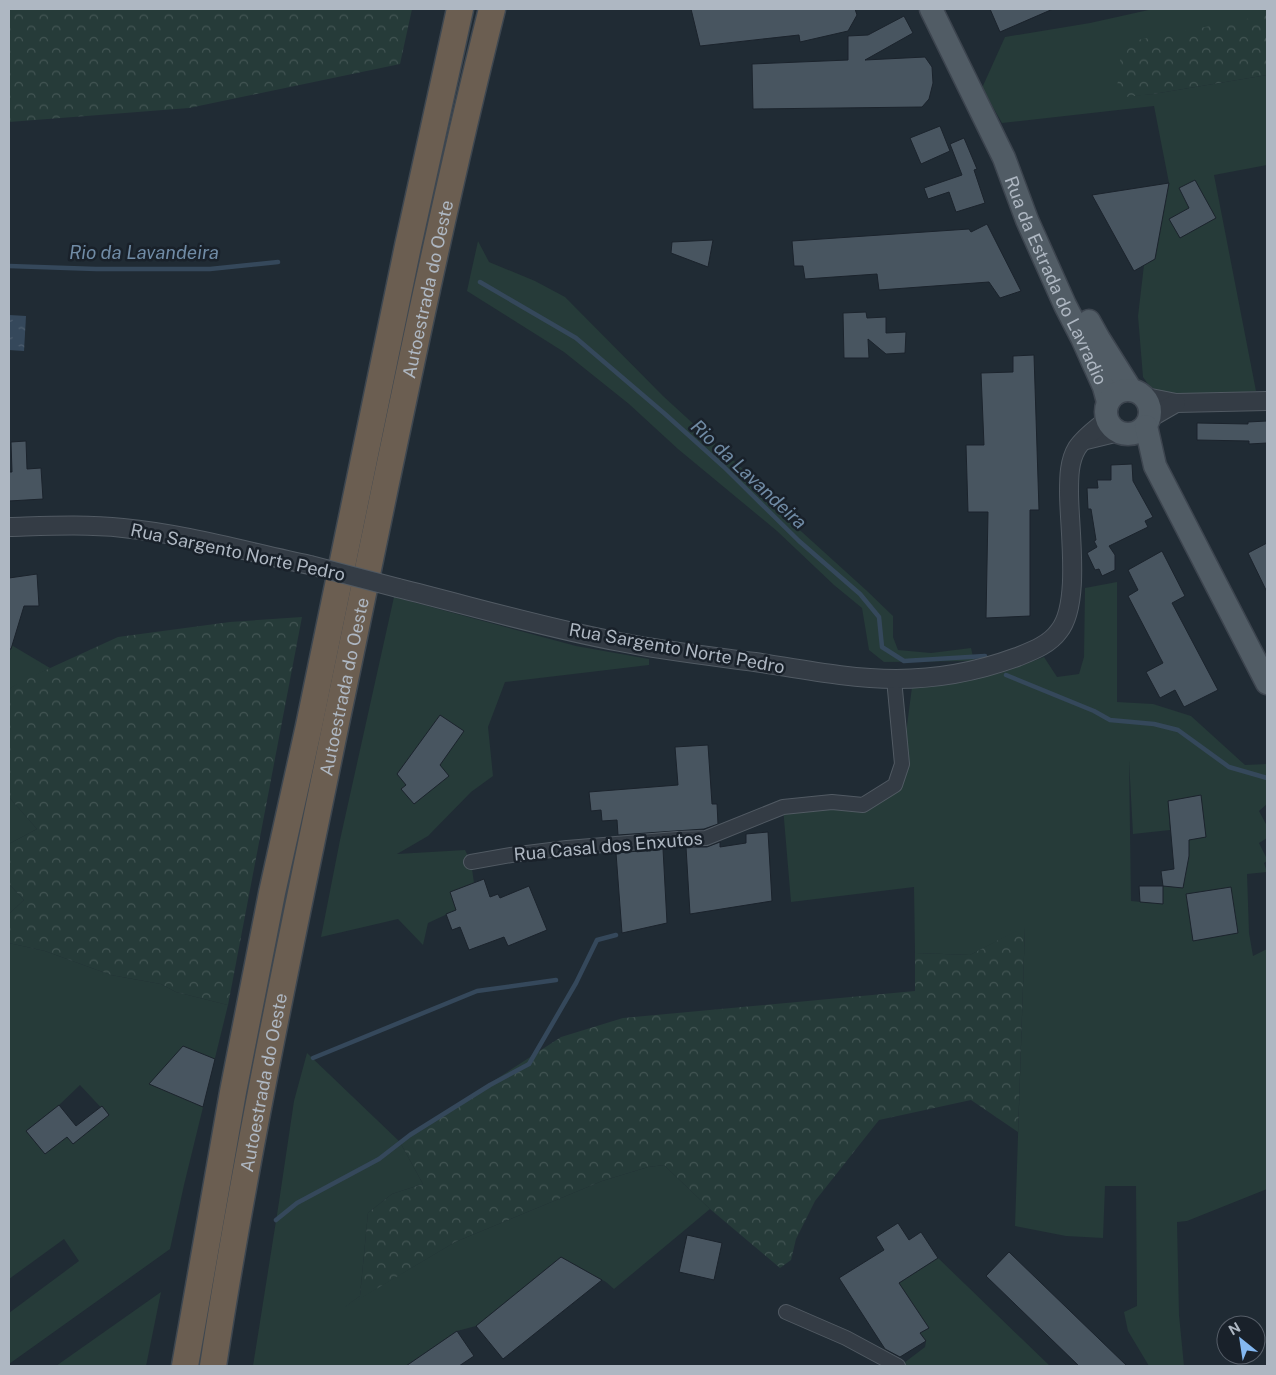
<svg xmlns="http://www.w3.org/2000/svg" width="1276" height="1375" font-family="'Public Sans',sans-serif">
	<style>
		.grass { fill: #263b39; fill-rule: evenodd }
		.forest { fill: url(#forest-crowns) }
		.water { fill: url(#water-ripples) }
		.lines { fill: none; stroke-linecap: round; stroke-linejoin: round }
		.stream { stroke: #35485b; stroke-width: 4.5 }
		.building { fill: #485560; stroke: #1b232c }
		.minor-casing { stroke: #515a63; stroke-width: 16 }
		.tertiary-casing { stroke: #515a63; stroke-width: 20 }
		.primary-casing { stroke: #3d454f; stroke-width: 25 }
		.motorway-casing { stroke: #3e4750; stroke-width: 29 }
		.minor { stroke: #343c45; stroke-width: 14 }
		.tertiary { stroke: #343c45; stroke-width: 18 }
		.primary { stroke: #515c65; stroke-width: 22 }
		.motorway { stroke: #6b5e51; stroke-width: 26 }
		.tertiary-bridge-casing { stroke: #515a63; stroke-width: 20; stroke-linecap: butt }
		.tertiary-bridge { stroke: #343c45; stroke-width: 18 }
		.labels { text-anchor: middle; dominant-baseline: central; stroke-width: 5; stroke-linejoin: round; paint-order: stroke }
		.street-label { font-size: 18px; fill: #aeb7c2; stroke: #19212a }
		.water-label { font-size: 19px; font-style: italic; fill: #708ba5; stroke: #19212a }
	</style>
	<defs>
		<pattern id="forest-crowns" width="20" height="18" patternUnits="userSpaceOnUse" patternTransform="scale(1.25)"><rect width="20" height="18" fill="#263b39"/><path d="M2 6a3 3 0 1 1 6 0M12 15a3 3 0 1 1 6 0" fill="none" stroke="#435554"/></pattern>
		<pattern id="water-ripples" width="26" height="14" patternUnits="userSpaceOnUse" patternTransform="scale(1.25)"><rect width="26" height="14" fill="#35485b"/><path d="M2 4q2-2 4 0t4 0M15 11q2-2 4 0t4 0" fill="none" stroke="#506071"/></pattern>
	</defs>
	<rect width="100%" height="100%" fill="#202b34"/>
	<!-- grass -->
	<g class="grass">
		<path d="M1153 9H1267V15L1117 97 1153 94 1267 75V165L1214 175 1256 391 1192 397 1174 396 1150 387 1143 377 1138 316 1144 265 1155 259 1169 183 1154 106 1002 123 982 88 1005 37 1090 23Z"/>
		<path d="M478 241 489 262 535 281 565 297 663 396 746 472 792 523 866 590 893 616V637L898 650 931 653 971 648 974 661 884 662 869 650 862 608 834 585 777 531 678 449 629 404 564 352 467 291Z"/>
		<path d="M1117 582V702L1153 704 1191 716 1245 765 1267 764V804L1259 811 1267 826V838L1259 843 1267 859V861L1264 863 1267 872 1247 874 1249 933 1253 956 1267 949V1189L1187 1221 1177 1222 1179 1315 1184 1366H1149L1128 1331 1124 1312 1137 1306 1136 1186H1105L1103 1238 1066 1236 1015 1226 1025 927 970 955 915 953 914 887 791 902 783 807 863 805 895 785 902 764 912 687 1001 673 1044 657 1057 677 1079 674 1084 657 1085 588ZM1129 760 1133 834 1170 830 1168 801 1201 795 1206 837 1189 840V856L1183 888 1163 886V904L1131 901Z"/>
		<path d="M394 597 576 646 649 659V665L505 682 488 727 493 776 471 792 428 836 397 854 465 850 471 862 474 883 450 892 456 910 428 923 423 945 398 919 321 937 340 840Z"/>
		<path d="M9 644 13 646 50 668 9 689Z"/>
		<path d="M9 797 37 829 9 844Z"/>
		<path d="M9 884 24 900 9 914Z"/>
		<path d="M9 943 45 951 111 975 161 984 176 992 228 1005 184 1185 170 1249 9 1364V1313L79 1261 64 1239 9 1279ZM80 1085 108 1115 73 1144 67 1137 45 1154 26 1131 59 1105Z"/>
		<path d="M307 1053 400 1142 423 1184 392 1194 368 1213 360 1296 345 1307 455 1242 602 1181 648 1167 664 1165 710 1209 614 1289 606 1282 561 1257 476 1326 457 1331 406 1366H253L279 1202 294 1101Z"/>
		<path d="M938 1258 1050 1366H900L925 1347 926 1341 920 1333 929 1328 899 1283Z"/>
		<path d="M161 1292 146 1366H56Z"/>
	</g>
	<!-- forest -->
	<g class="forest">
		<path d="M9 9H412L400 64 189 108 9 122Z"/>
		<path d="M1267 15V75L1153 94 1116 98 1122 43Z"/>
		<path d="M302 617 228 1005 176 992 161 984 111 975 45 951 9 943V914L24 900 9 884V844L37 829 9 797V689L24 680 118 637 230 622Z"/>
		<path d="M1025 926 1018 1132 971 1100 879 1120 815 1201 796 1239 791 1260 780 1268 710 1209 664 1165 648 1167 602 1181 455 1242 336 1313 360 1296 368 1213 392 1194 423 1184 400 1142 561 1037 623 1018 915 991V953L970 955Z"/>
	</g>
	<!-- water -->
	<path class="water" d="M9 315 26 316 24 351 9 350Z"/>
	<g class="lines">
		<!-- stream -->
		<g class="stream">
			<path d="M9 266 96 269H210L278 262"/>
			<path d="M480 282 576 338 665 414 724 467 799 541 860 594 879 617 882 647 904 661 985 656"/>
			<path d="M1006 675 1094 711 1110 720 1154 724 1178 730 1229 767 1267 778"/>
			<path d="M313 1058 477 991 556 980"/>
			<path d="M276 1220 297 1203 379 1159 410 1135 490 1085 529 1064 576 983 597 940 616 935"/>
		</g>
	</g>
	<!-- building -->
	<g class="building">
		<path d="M691 9H855L857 15 848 31 800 42 799 35 700 46Z"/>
		<path d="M990 9H1053L1000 32Z"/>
		<path d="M904 16 913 33 865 60 925 57 932 67 933 83 929 99 922 107 753 109 752 64 848 60V36L868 35Z"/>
		<path d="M940 126 950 151 921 164 910 138Z"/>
		<path d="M964 138 977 169 974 170 985 203 956 212 949 192 928 199 924 188 962 175 950 144Z"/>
		<path d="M1195 180 1216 218 1180 238 1169 219 1189 208 1179 188Z"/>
		<path d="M1169 183 1155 259 1134 271 1092 195Z"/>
		<path d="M987 224 1021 291 1000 298 989 282 879 290 877 274 805 279 803 266H794L792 241 969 229 971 232Z"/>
		<path d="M713 240 708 267 671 253 672 242Z"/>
		<path d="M866 312 867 318 886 317V333L906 332 905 353 886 354 868 339 869 358H844L843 313Z"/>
		<path d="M1034 355 1039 510H1030V616L986 618 988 512H968L966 445H984L981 373 1013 372V356Z"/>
		<path d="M1267 421V443L1249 444V441L1197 440V423L1248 424V422Z"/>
		<path d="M26 441 27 469 41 468 43 499 9 501V472H12L11 442Z"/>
		<path d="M1132 464 1133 481 1153 517 1145 521 1148 527 1109 546 1115 555V570L1102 576 1099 569 1095 570 1087 553 1097 547 1094 541 1096 540 1091 509H1088L1087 488H1098L1097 480H1111V465Z"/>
		<path d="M1267 543V592L1248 553Z"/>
		<path d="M1162 551 1185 596 1172 603 1218 690 1184 707 1175 690 1160 698 1146 672 1163 663 1128 596 1138 590 1128 570Z"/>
		<path d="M37 574 39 606H24L11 649H9V578Z"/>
		<path d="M440 715 464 731 440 765 449 776 414 804 401 789 406 785 397 774Z"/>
		<path d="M708 745 712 804H717L718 824 704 829 618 835 617 820 602 821 601 810 591 811 589 792 678 785 675 747Z"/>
		<path d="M1201 795 1206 837 1189 840V856L1183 888 1163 886 1161 871 1174 869 1168 801Z"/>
		<path d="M768 832 772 901 690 914 686 847H707L720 842V847L746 843V834Z"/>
		<path d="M663 849 667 923 622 933 616 853Z"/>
		<path d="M484 879 490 897 498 894 500 898 529 886 547 930 508 946 504 937 469 950 460 927 452 930 446 914 456 910 450 892Z"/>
		<path d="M1139 886H1163V904L1140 902Z"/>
		<path d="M1231 887 1238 933 1193 941 1186 894Z"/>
		<path d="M183 1046 215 1059 203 1107 149 1084Z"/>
		<path d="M59 1105 76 1126 102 1106 109 1115 73 1144 67 1137 45 1154 26 1131Z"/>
		<path d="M898 1223 909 1240 921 1232 938 1258 899 1283 929 1328 920 1333 926 1341 900 1357 885 1349 839 1278 884 1250 876 1237Z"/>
		<path d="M687 1235 722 1243 714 1280 679 1272Z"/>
		<path d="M1009 1252 1127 1366H1079L986 1276Z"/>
		<path d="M561 1257 602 1280 503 1359 476 1326Z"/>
		<path d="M457 1331 474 1356 459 1366H406Z"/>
	</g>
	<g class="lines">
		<defs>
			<g id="minor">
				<path d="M471 862 511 855 567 848 677 839 706 838 783 807 832 802 863 805 895 785 902 764 894 679"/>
				<path d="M786 1312 846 1338 898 1366"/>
			</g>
			<g id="tertiary">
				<path d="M1146 397 1176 403 1267 401"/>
				<path d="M1150 418 1176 403"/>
				<path d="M1086 440 1119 432"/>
				<path d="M9 527C47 526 85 524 123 528 186 534 248 552 310 565"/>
				<path d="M398 588C471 606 545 628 620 642 664 651 710 656 755 662 801 669 850 679 896 679 936 679 979 671 1017 657 1032 651 1049 645 1059 631 1081 604 1069 528 1069 492 1069 478 1069 461 1077 448 1084 437 1097 428 1107 420"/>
			</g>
			<g id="primary">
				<path id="s1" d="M931 9 1004 158 1027 220 1065 305 1082 338 1104 387 1108 402"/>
				<path d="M1089 321 1099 339 1131 390"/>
				<circle cx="1128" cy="412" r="22"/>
				<path d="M1146 426 1155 466 1267 683"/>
			</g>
			<g id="motorway">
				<path d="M185 1366 233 1092 272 893 309 726 408 246 460 9"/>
				<path id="s2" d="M213 1366C246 1151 292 937 336 723 386 485 433 245 492 9"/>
			</g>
		</defs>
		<!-- minor casing -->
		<use href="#minor" class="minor-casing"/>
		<!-- tertiary casing -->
		<use href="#tertiary" class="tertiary-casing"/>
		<!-- primary casing -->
		<use href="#primary" class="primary-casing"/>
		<!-- motorway casing -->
		<use href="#motorway" class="motorway-casing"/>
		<!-- minor -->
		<use href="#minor" class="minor"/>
		<!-- tertiary -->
		<use href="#tertiary" class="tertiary"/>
		<!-- primary -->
		<use href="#primary" class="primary"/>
		<!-- motorway -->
		<use href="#motorway" class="motorway"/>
		<defs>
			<path id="tertiary-bridge" d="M310 565 398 588"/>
		</defs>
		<!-- tertiary-bridge casing -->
		<use href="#tertiary-bridge" class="tertiary-bridge-casing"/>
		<!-- tertiary-bridge -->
		<use href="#tertiary-bridge" class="tertiary-bridge"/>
	</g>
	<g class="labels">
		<!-- street labels -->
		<g class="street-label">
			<text stroke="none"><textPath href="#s1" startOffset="299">Rua da Estrada do Lavradio</textPath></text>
			<text stroke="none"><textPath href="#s2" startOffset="1098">Autoestrada do Oeste</textPath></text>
			<text transform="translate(238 552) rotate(12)">Rua Sargento Norte Pedro</text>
			<text transform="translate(677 648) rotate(10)">Rua Sargento Norte Pedro</text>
			<text stroke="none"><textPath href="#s2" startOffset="692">Autoestrada do Oeste</textPath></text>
			<text transform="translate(608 846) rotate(-5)">Rua Casal dos Enxutos</text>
			<text stroke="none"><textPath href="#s2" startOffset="288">Autoestrada do Oeste</textPath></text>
		</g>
		<!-- water labels -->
		<g class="water-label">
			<text x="144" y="252">Rio da Lavandeira</text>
			<text transform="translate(749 474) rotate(43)">Rio da Lavandeira</text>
		</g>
	</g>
	<!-- border -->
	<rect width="1276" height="1375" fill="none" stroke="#aeb7c2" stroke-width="20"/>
	<!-- north arrow -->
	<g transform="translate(1241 1340) rotate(330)"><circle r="24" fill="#19212a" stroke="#555d67"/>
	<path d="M0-4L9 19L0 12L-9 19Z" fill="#84b8f1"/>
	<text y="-8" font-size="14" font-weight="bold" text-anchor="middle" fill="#aeb7c2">N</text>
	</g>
</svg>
